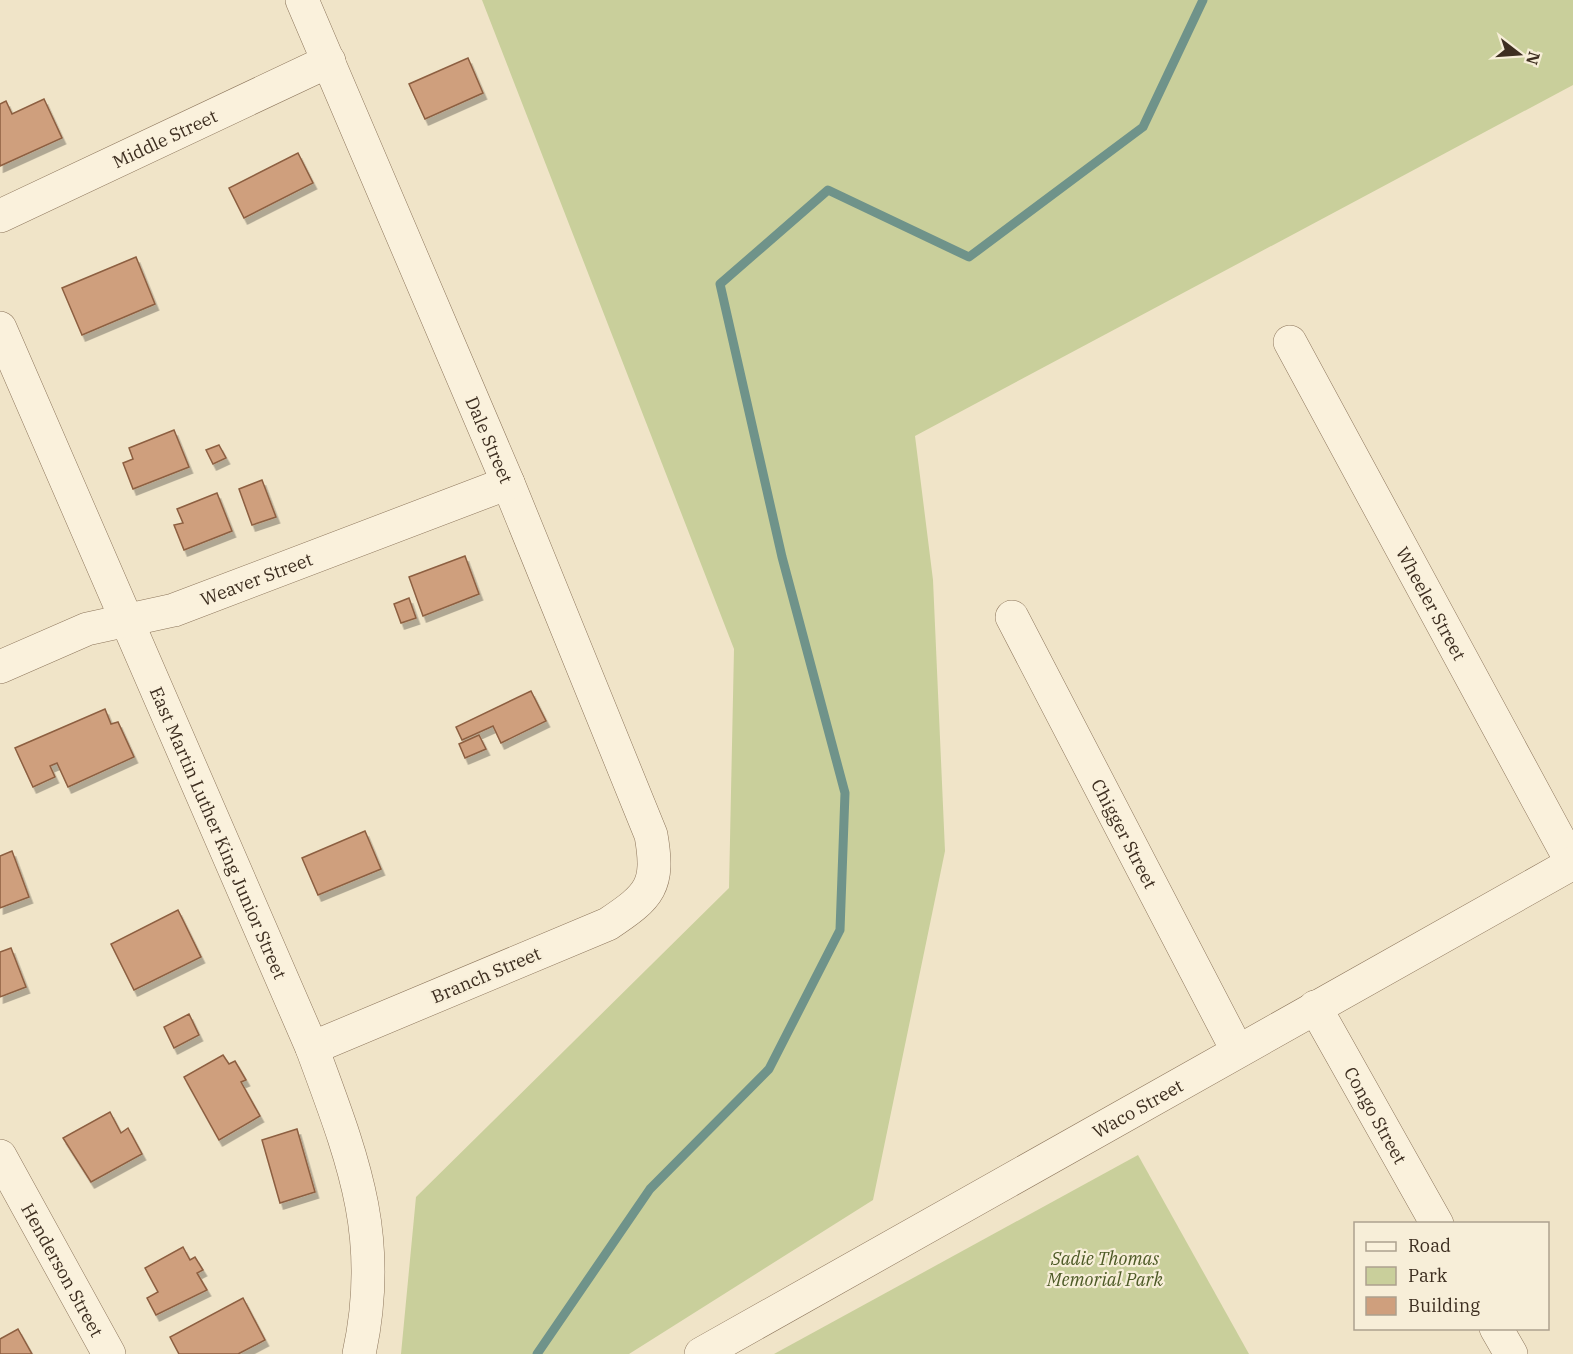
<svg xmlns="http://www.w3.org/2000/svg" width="1573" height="1354" font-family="'IBM Plex Serif',serif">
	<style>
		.green { fill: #c9cf9b }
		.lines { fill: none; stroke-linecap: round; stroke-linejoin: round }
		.stream { stroke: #6f938a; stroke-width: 9 }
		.building { fill: #cf9f7d; stroke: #8d5f41; stroke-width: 1.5; filter: url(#shadow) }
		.minor-casing { stroke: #8d765c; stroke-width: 34 }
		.minor { stroke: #faf1dc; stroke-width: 33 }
		.labels { text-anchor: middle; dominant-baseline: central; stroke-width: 4.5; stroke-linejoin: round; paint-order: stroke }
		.street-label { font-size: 18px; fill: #3d2e20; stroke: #f7eed8 }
		.park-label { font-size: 18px; font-style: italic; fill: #4d5a26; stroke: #f7eed8 }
	</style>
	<defs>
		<filter id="shadow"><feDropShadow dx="3.5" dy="6" stdDeviation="0" flood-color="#0004"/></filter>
	</defs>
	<rect width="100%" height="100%" fill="#f0e4c8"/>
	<!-- green -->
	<g class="green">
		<path d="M482 0H1573V85L915 436 933 580 945 851 873 1200 629 1354H401L416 1197 729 888 734 649Z"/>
		<path d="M1138 1155 1249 1354H774Z"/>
	</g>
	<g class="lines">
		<!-- stream -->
		<path class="stream" d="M537 1354 650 1189 769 1069 840 930 845 793 782 557 720 284 828 190 969 257 1143 127 1203 0"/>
	</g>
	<!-- building -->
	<g class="building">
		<path d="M468 58 483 93 425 119 409 84Z"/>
		<path d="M44 99 62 138 0 166V104L6 101 12 114Z"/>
		<path d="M298 153 313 183 244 218 229 188Z"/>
		<path d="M136 257 155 304 82 335 62 288Z"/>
		<path d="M174 430 189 467 133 489 123 463 133 459 129 448Z"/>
		<path d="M219 445 226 458 213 464 206 450Z"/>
		<path d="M262 480 276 517 252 525 239 489Z"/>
		<path d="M217 493 232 531 184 550 174 525 183 523 177 509Z"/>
		<path d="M465 556 479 594 423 616 409 577Z"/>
		<path d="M409 598 416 618 401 623 394 604Z"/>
		<path d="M531 691 546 721 501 743 493 726 462 740 456 727Z"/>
		<path d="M105 709 111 724 118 722 134 757 68 787 57 763 50 766 55 777 33 787 15 748Z"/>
		<path d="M479 735 486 749 465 758 459 744Z"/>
		<path d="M365 831 381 869 318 895 302 858Z"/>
		<path d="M12 851 29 897 0 908V856Z"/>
		<path d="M178 910 201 957 134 990 111 944Z"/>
		<path d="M11 948 26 987 0 997V952Z"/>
		<path d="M189 1014 199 1035 174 1048 164 1027Z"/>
		<path d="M223 1055 229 1064 235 1061 246 1080 241 1082 260 1116 219 1140 184 1077Z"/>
		<path d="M110 1112 121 1133 128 1128 142 1154 91 1182 63 1138Z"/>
		<path d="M297 1129 315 1192 280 1203 262 1140Z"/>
		<path d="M183 1247 190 1260 195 1257 203 1270 197 1273 207 1290 156 1315 147 1298 158 1292 145 1268Z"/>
		<path d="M243 1298 265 1340 238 1354H179L170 1337Z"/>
		<path d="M18 1329 32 1354H0V1339Z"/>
	</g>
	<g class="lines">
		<defs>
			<g id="minor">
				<path id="s1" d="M302 0 508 483 651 835C660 886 650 896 608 924L312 1048"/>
				<path id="s2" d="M0 216 329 61"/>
				<path id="s3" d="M0 328 312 1048C352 1157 385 1235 359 1354"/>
				<path id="s4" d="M1290 342 1572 863"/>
				<path id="s5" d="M1012 617 1237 1050"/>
				<path id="s6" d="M0 667 87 629 174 610 508 483"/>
				<path id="s7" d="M1315 1007 1437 1224"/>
				<path id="s8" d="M0 1156 109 1354"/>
				<path d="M1496 1328 1511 1354"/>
				<path id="s9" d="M701 1354 1573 863"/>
			</g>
		</defs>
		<!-- minor casing -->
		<use href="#minor" class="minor-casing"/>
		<!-- minor -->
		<use href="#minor" class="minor"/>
	</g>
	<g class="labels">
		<!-- street labels -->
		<g class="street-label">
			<text stroke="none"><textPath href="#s2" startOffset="182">Middle Street</textPath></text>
			<text stroke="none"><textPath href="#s1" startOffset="478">Dale Street</textPath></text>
			<text stroke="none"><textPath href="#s6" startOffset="272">Weaver Street</textPath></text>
			<text stroke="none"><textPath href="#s4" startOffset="297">Wheeler Street</textPath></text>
			<text stroke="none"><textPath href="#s3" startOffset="550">East Martin Luther King Junior Street</textPath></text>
			<text stroke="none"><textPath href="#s5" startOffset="244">Chigger Street</textPath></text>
			<text transform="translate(486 975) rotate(-23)">Branch Street</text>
			<text stroke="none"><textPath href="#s9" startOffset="501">Waco Street</textPath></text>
			<text stroke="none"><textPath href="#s7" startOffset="124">Congo Street</textPath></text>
			<text stroke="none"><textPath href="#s8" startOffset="130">Henderson Street</textPath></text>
		</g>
		<!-- park labels -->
		<g class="park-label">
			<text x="1105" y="1258">Sadie Thomas<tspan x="1105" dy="21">Memorial Park</tspan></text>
		</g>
	</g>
	<!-- legend -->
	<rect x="1354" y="1222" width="195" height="108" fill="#f7eed8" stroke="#ada18e" stroke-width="1.5"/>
	<rect x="1366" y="1242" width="30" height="9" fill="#faf1dc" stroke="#ada18e" stroke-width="1.5"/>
	<text x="1408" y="1252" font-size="18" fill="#3d2e20">Road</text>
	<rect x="1366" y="1267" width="30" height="18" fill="#c9cf9b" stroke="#ada18e" stroke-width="1.5"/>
	<text x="1408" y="1282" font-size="18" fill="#3d2e20">Park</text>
	<rect x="1366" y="1297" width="30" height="18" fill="#cf9f7d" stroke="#ada18e" stroke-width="1.5"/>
	<text x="1408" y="1312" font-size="18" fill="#3d2e20">Building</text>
	<!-- north arrow -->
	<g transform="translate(1519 54) rotate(107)" stroke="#f7eed8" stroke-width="4.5" paint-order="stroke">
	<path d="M0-4.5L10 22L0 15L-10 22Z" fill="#3d2e20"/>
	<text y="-9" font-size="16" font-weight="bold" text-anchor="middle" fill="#3d2e20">N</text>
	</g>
</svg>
